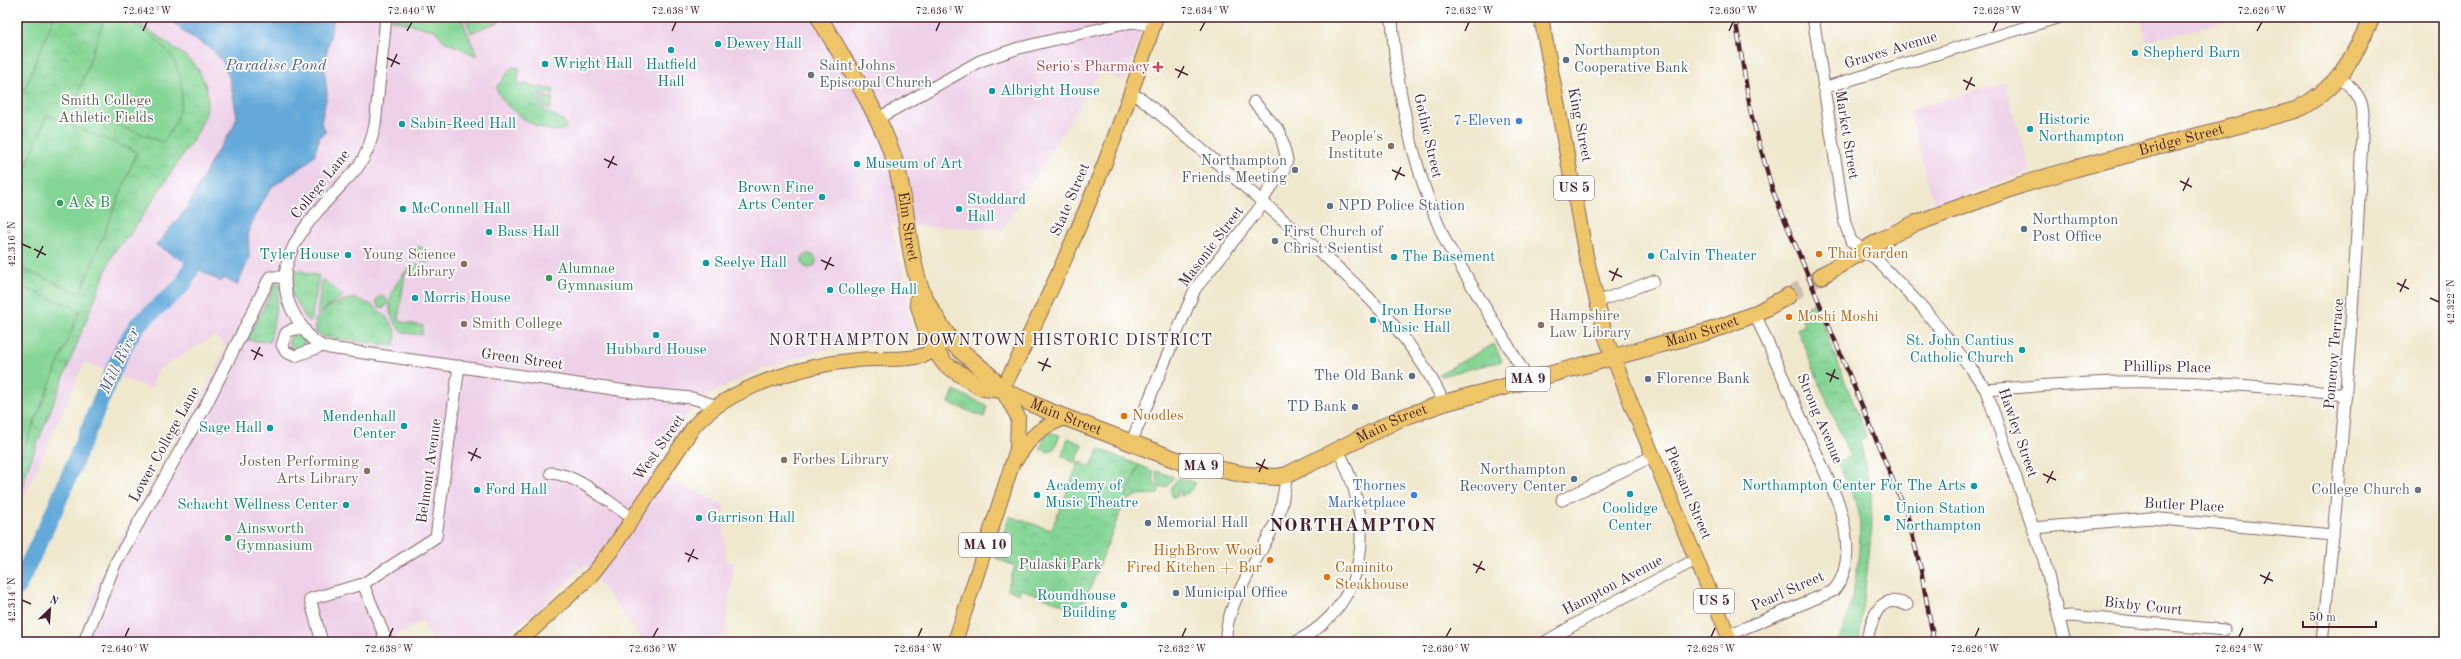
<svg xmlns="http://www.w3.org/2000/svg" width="2461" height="659" font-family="'Old Standard TT',serif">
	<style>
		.built { fill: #edd0e8 }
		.grass { fill: url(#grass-tufts); stroke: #677a60 }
		.park { fill: url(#park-crowns); stroke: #677a60 }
		.garden { fill: #84d595; stroke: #677a60 }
		.water { fill: #62a9d9; stroke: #566482 }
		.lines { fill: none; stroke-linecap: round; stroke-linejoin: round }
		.river { stroke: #62a9d9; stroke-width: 17 }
		.highway-tunnel { stroke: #cfc0ad; stroke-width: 16; stroke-dasharray: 16 8; stroke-linecap: butt }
		.minor-casing { stroke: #846564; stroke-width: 13 }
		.major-casing { stroke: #846564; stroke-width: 16 }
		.highway-casing { stroke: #846564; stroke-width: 18 }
		.minor { stroke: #fff; stroke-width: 11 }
		.major { stroke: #eec569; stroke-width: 14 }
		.highway { stroke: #eec569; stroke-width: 16 }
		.rail-casing { stroke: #4a1f2b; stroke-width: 4.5 }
		.rail { stroke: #fff; stroke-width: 3; stroke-dasharray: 9; stroke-linecap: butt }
		.ticks { fill: none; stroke: #4a1f2b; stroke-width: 1.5 }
		.culture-dot { fill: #0f9aa8; stroke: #fff; stroke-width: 1.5 }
		.service-dot { fill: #5c6f8a; stroke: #fff; stroke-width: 1.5 }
		.health-dot { fill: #e0444e; stroke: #fff; stroke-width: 1.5 }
		.worship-dot { fill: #6b7280; stroke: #fff; stroke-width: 1.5 }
		.shop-dot { fill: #3f7fe0; stroke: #fff; stroke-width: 1.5 }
		.education-dot { fill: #8d6e63; stroke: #fff; stroke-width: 1.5 }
		.leisure-dot { fill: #2e9e5b; stroke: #fff; stroke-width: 1.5 }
		.food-dot { fill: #e8710a; stroke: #fff; stroke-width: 1.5 }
		.labels { text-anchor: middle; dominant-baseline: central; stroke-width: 3.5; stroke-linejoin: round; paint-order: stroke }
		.shield { fill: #fff; stroke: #80626b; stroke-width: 1 }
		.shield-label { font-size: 14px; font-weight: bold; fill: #4a1f2b }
		.culture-label { font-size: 15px; fill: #0d838f; stroke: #fff; text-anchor: start }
		.service-label { font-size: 15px; fill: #4e5e75; stroke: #fff; text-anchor: start }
		.street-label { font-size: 15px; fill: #4a1f2b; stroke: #fff }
		.worship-label { font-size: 15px; fill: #5b616d; stroke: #fff; text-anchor: start }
		.health-label { font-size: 15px; fill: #be3a42; stroke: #fff; text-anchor: end }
		.park-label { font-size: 15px; fill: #5e5f50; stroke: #fff }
		.shop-label { font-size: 15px; fill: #366cbe; stroke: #fff; text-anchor: end }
		.education-label { font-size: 15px; fill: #785e54; stroke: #fff; text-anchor: end }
		.leisure-label { font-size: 15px; fill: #27864d; stroke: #fff; text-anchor: start }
		.food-label { font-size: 15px; fill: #c56008; stroke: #fff; text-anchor: start }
		.water-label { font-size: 16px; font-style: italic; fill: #555d79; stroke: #fff }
		.neighbourhood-label { font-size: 16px; letter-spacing: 1px; fill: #4a1f2b; stroke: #fff }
		.district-label { font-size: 19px; font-weight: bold; letter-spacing: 1px; fill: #4a1f2b; stroke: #fff }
		.neatline { fill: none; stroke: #4a1f2b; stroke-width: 1.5 }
		.ticks-label { font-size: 10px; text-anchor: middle; fill: #4a1f2b }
	</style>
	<defs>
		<pattern id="grass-tufts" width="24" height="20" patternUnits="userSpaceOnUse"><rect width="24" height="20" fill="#84d595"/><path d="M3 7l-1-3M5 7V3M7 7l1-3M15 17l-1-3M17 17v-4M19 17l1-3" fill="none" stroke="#74b681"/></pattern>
		<pattern id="park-crowns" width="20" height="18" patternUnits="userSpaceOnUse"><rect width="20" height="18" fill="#84d595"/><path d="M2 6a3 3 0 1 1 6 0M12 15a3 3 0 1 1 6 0" fill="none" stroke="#74b681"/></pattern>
	</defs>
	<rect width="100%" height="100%" fill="#fff"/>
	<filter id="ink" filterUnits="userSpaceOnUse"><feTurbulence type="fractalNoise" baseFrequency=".025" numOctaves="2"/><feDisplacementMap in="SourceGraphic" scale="8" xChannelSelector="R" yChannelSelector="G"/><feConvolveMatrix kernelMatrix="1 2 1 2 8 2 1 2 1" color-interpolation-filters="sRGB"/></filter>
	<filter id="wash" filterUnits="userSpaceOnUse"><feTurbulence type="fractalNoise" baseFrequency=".012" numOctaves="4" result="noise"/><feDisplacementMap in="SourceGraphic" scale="16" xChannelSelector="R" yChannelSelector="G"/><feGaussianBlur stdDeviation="0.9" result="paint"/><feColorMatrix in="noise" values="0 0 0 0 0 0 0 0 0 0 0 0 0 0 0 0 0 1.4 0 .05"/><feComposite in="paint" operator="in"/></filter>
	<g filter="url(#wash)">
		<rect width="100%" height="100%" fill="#f0e8cd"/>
		<!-- built -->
		<g class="built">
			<path d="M17 17H1146L1125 82 1101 70 1003 229 891 225 906 285 912 337 824 349 752 373 701 398 693 406 653 471 724 505 725 560 734 562 725 635 675 642H644L585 564 540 608 498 642H434L422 621 386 642H76L99 579 131 519 193 415 227 347 214 336 158 370 151 389 85 362 17 513Z"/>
			<path d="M2140 17H2245L2147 41Z"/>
			<path d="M2005 83 2031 171 1935 207 1909 110Z"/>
		</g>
		<!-- grass -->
		<g class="grass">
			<path d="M512 67 520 68 517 83 554 90 553 94 539 93 536 98 544 110 564 121 566 128C544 140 503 108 496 88Z"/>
			<path d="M540 96 553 98 550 110 544 106 539 98Z"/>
			<path d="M427 252H430L431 261 428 264 420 260Z"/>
			<path d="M415 264 420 266V276L405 273 398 321 423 326 422 335 404 333C384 317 387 295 401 277 405 272 409 266 415 264Z"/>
			<path d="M294 269 319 276 311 321 307 320 291 293Z"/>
			<path d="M324 280 343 296 317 314 322 281Z"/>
			<path d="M276 283 280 285 270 342 247 340Z"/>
			<path d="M357 299C375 304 388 316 396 332H394L396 335 394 346 324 337 316 332 315 320C324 308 341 298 357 299Z"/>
			<circle cx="297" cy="342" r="8"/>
			<path d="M954 390 987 406 984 417 949 403Z"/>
			<path d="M1052 433 1060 435 1054 449 1049 452 1040 449 1045 436Z"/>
			<path d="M1068 438 1083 445 1075 463 1062 456Z"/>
			<path d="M1139 465 1153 471 1154 482 1159 491 1158 494 1138 495 1130 487Z"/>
			<path d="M1156 471 1174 477 1167 487 1159 488Z"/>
			<path d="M1178 478 1196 483 1188 493 1180 496V491L1178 490 1177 497H1172L1171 489Z"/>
		</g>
		<!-- park -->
		<g class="park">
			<path d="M17 17H131L188 58 198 69 205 84 208 97 206 113 198 132 129 236 113 253 28 467 20 499H17Z"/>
			<path d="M1814 303 1867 437 1860 440 1871 494 1872 526 1859 642H1837C1853 617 1863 543 1859 513 1857 499 1843 476 1837 462L1850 457 1797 329 1804 325 1799 311Z"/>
			<path d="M1494 344 1502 361 1441 376 1439 374Z"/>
			<path d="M1099 449 1139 465 1081 611 1021 589 1019 594 1007 589 1015 566 995 558 1009 516 1051 530 1079 462 1091 467Z"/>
		</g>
		<!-- garden -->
		<g class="garden">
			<path d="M22 17H54L24 91 17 85V21Z"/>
			<path d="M105 17C119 17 134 23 145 31 186 58 194 103 163 142L79 111 75 103Z"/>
			<path d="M392 17H461L477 56 444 41 435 30 392 20Z"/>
			<path d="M465 17H498L499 23 486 26 471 33Z"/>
			<path d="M47 115 137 152 80 293 17 267V190Z"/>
			<path d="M416 247H422L425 250 415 258 413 254Z"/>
			<circle cx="809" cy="261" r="7"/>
			<path d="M17 285 80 310 20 458 17 457Z"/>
			<circle cx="382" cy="302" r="5.5"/>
			<path d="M1130 487 1138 495 1128 500 1121 508Z"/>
		</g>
		<!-- water -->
		<path class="water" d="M167 17H334L324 65 327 95 321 122 326 132 320 136 314 156 307 163 272 187 264 200 248 231 249 259 237 285 224 278 221 282 156 245 187 208 214 156 233 128 237 116 230 80 223 62 212 49 185 33Z"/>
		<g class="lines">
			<!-- river -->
			<path class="river" d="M17 588 55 509 122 350 137 325 183 285 202 245"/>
		</g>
	</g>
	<g filter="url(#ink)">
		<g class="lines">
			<!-- highway-tunnel -->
			<path class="highway-tunnel" d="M1788 296 1821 276"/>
			<defs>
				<g id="minor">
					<path d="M386 17 375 125C372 139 367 155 358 167 322 208 258 259 297 319 305 332 313 345 330 348L647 394 692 398 717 406"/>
					<path d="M1392 17C1395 88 1416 179 1447 244L1528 379"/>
					<path d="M1813 17 1845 223 1851 241 1876 259 1923 308 1971 368 1986 390 2044 560 2065 642"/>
					<path d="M1823 88 2060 17"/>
					<path d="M1131 94 1142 99C1186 136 1229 173 1273 211 1337 266 1409 325 1444 403"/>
					<path d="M877 119 980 61 1019 48 1120 24 1134 22 1154 26"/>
					<path d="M1597 302 1653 281"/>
					<path d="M304 329H293L286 333 282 345 286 352 295 356 322 346"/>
					<path d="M1986 390C2044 385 2101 381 2159 382 2222 382 2284 388 2346 395"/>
					<path d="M1131 443 1195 289 1258 210 1268 191 1283 172 1287 160 1280 132 1254 102"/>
					<path d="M551 473C580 475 608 503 633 518"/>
					<path d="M1562 500 1653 456"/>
					<path d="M2033 528 2150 518 2333 535"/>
					<path d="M363 584 387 642"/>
					<path d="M2060 617 2071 616 2224 630"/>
					<path d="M1728 635 1833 591C1854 568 1847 530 1838 502L1755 314"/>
					<path d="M84 642 115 564 206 405 270 277H285"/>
					<path d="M322 642 310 599 363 584 436 537 459 366"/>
					<path d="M1226 642C1223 606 1264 551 1278 517 1283 504 1284 489 1287 475"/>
					<path d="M1296 642C1372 602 1375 519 1338 450"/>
					<path d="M1545 642 1603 608 1697 559"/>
					<path d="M1866 642C1872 621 1877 591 1907 605"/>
					<path d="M2322 642C2341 466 2356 290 2363 113 2362 96 2352 87 2339 78"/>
				</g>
				<g id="major">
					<path d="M1541 17 1586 256 1606 338 1632 406 1731 642"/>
					<path d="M1017 458C1032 435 1039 428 1065 418"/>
					<path d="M519 642 593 574 611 551 694 426C730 386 805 365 857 360 879 357 906 362 927 354 935 351 942 344 949 338"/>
					<path d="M955 642 1017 449 1018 417 1002 390C1064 270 1116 145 1156 17"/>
				</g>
				<g id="highway">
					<path id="s1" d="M819 17C846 64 880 112 896 165 907 203 907 249 920 287 925 301 947 338 958 348 974 363 989 372 1002 390"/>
					<path id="s2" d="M1821 276 1881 240 1914 224 2021 185 2073 169 2296 110C2339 88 2353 59 2372 17"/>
					<path id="s3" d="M920 287 918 303 930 343 945 364 977 385 983 388 1002 390 1048 411 1182 462 1247 475 1276 477 1287 475 1401 418 1444 403 1710 331 1755 314 1788 296"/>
				</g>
			</defs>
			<!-- minor casing -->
			<use href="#minor" class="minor-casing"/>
			<!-- major casing -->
			<use href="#major" class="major-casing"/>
			<!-- highway casing -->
			<use href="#highway" class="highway-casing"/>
			<!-- minor -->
			<use href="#minor" class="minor"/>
			<!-- major -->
			<use href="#major" class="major"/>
			<!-- highway -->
			<use href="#highway" class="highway"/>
			<defs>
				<path id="rail" d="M1735 17 1751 114 1772 189 1907 514 1921 570 1934 642"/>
			</defs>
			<!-- rail casing -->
			<use href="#rail" class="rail-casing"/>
			<!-- rail -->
			<use href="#rail" class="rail"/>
		</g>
	</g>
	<!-- ticks -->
	<path class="ticks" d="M143 31 147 22M407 31 412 22M672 31 676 22M936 31 940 22M1200 31 1205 22M1465 31 1469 22M1729 31 1733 22M1993 31 1997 22M2257 31 2262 22M387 58 400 64M391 67 397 54M1175 69 1188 75M1178 78 1184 66M1963 80 1975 86M1966 90 1972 77M604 159 617 165M608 168 614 156M1392 170 1405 176M1395 180 1401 167M2180 181 2192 187M2183 191 2189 178M22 244 31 248M34 249 46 255M37 258 43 246M821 260 834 266M825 270 831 257M1609 271 1622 277M1612 281 1618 268M2397 283 2409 289M2400 292 2406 279M2430 298 2439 302M251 350 263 356M254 360 260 347M1038 362 1051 367M1042 371 1048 358M1826 373 1839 379M1830 382 1835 369M468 452 481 458M471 461 477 448M1256 463 1268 469M1259 472 1265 459M2043 474 2056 480M2047 483 2053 471M685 553 698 559M688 562 694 549M1473 564 1485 570M1476 573 1482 561M2260 575 2273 581M2264 584 2270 572M22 600 31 604M125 637 129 628M389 637 393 628M653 637 658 628M918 637 922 628M1182 637 1186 628M1446 637 1451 628M1711 637 1715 628M1975 637 1979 628M2239 637 2243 628"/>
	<!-- markers -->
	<g class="culture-dot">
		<circle cx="718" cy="44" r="4"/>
		<circle cx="671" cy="50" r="4"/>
		<circle cx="2135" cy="53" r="4"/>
		<circle cx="545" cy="64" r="4"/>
		<circle cx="992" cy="91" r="4"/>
		<circle cx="402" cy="124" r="4"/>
		<circle cx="2030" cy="129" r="4"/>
		<circle cx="857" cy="164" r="4"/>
		<circle cx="822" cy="197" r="4"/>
		<circle cx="403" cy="209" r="4"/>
		<circle cx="959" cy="209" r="4"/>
		<circle cx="489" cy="232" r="4"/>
		<circle cx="348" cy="255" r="4"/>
		<circle cx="1651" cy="256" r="4"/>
		<circle cx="1394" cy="257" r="4"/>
		<circle cx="706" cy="263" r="4"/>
		<circle cx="830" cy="290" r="4"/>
		<circle cx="415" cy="298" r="4"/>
		<circle cx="1373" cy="320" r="4"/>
		<circle cx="656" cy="335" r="4"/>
		<circle cx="2022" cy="350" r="4"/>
		<circle cx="404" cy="426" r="4"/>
		<circle cx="270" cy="428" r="4"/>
		<circle cx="1974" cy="486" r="4"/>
		<circle cx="477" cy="490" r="4"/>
		<circle cx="1630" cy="494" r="4"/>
		<circle cx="1037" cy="495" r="4"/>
		<circle cx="346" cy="505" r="4"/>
		<circle cx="699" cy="518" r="4"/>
		<circle cx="1887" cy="518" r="4"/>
		<circle cx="1124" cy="605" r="4"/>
	</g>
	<g class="service-dot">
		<circle cx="1566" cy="60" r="4"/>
		<circle cx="1330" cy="206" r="4"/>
		<circle cx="2024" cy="229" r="4"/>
		<circle cx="1412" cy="376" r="4"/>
		<circle cx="1648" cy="379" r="4"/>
		<circle cx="1355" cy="407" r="4"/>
		<circle cx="1574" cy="479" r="4"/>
		<circle cx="1148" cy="523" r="4"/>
		<circle cx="1176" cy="593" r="4"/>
	</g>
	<path class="health-dot" d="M1156 61h4v4h4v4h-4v4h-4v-4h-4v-4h4z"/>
	<g class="worship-dot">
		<circle cx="811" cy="75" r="4"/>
		<circle cx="1295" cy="170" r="4"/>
		<circle cx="1275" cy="241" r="4"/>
		<circle cx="2418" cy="490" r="4"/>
	</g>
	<g class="shop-dot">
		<circle cx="1519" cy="121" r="4"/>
		<circle cx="1414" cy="495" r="4"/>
	</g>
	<g class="education-dot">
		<circle cx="1391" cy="146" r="4"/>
		<circle cx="464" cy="264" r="4"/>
		<circle cx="464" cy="324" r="4"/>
		<circle cx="1541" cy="325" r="4"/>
		<circle cx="784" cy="460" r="4"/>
		<circle cx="367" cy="471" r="4"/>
	</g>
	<g class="leisure-dot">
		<circle cx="60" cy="203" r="4"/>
		<circle cx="549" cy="278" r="4"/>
		<circle cx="228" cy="538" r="4"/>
	</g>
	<g class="food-dot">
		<circle cx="1819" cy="254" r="4"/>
		<circle cx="1789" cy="317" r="4"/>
		<circle cx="1124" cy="416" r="4"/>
		<circle cx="1270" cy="560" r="4"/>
		<circle cx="1327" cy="577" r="4"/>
	</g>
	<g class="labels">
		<!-- shield labels -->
		<g class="shield">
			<rect x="1554" y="176" width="40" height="24" rx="3"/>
			<rect x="1506" y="367" width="44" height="24" rx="3"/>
			<rect x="1179" y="454" width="44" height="24" rx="3"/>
			<rect x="959" y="533" width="52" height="24" rx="3"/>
			<rect x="1694" y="589" width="40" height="24" rx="3"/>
		</g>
		<g class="shield-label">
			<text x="1574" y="188">US 5</text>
			<text x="1528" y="379">MA 9</text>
			<text x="1201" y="466">MA 9</text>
			<text x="985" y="545">MA 10</text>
			<text x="1714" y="601">US 5</text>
		</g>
		<!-- culture labels -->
		<g class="culture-label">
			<text x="726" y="44">Dewey Hall</text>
			<text x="2143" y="53">Shepherd Barn</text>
			<text x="553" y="64">Wright Hall</text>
			<text x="671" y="65" text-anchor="middle">Hatfield<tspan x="671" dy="17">Hall</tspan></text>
			<text x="1000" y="91">Albright House</text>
			<text x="2038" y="120">Historic<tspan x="2038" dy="17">Northampton</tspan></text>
			<text x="410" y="124">Sabin-Reed Hall</text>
			<text x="865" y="164">Museum of Art</text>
			<text x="814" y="188" text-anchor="end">Brown Fine<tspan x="814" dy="17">Arts Center</tspan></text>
			<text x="967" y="200">Stoddard<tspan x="967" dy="17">Hall</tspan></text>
			<text x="411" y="209">McConnell Hall</text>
			<text x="497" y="232">Bass Hall</text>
			<text x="340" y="255" text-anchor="end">Tyler House</text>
			<text x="1659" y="256">Calvin Theater</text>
			<text x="1402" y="257">The Basement</text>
			<text x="714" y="263">Seelye Hall</text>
			<text x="838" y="290">College Hall</text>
			<text x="423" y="298">Morris House</text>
			<text x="1381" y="311">Iron Horse<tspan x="1381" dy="17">Music Hall</tspan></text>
			<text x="2014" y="341" text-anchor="end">St. John Cantius<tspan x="2014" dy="17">Catholic Church</tspan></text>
			<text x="656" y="350" text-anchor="middle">Hubbard House</text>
			<text x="396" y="417" text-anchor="end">Mendenhall<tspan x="396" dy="17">Center</tspan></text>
			<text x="262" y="428" text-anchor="end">Sage Hall</text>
			<text x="1045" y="486">Academy of<tspan x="1045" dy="17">Music Theatre</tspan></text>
			<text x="1966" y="486" text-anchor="end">Northampton Center For The Arts</text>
			<text x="485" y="490">Ford Hall</text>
			<text x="338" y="505" text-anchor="end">Schacht Wellness Center</text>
			<text x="1630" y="509" text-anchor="middle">Coolidge<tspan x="1630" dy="17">Center</tspan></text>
			<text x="1895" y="509">Union Station<tspan x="1895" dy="17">Northampton</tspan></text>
			<text x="707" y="518">Garrison Hall</text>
			<text x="1116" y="596" text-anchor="end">Roundhouse<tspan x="1116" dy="17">Building</tspan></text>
		</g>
		<!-- service labels -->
		<g class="service-label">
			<text x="1574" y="51">Northampton<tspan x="1574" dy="17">Cooperative Bank</tspan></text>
			<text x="1338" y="206">NPD Police Station</text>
			<text x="2032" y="220">Northampton<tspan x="2032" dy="17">Post Office</tspan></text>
			<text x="1404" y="376" text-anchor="end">The Old Bank</text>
			<text x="1656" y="379">Florence Bank</text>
			<text x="1347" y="407" text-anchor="end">TD Bank</text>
			<text x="1566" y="470" text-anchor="end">Northampton<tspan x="1566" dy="17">Recovery Center</tspan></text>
			<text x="1156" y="523">Memorial Hall</text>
			<text x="1184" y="593">Municipal Office</text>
		</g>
		<!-- street labels -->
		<g class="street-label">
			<text transform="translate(1891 51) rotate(-17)">Graves Avenue</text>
			<text transform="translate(1579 125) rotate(79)">King Street</text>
			<text transform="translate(1846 135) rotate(81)">Market Street</text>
			<text transform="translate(1427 136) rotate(77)">Gothic Street</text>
			<text stroke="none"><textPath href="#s2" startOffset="387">Bridge Street</textPath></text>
			<text transform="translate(321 185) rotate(-51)">College Lane</text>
			<text transform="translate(1071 200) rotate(-67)">State Street</text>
			<text stroke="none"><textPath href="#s1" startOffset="230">Elm Street</textPath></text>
			<text transform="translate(1212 247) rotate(-53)">Masonic Street</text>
			<text stroke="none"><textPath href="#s3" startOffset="889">Main Street</textPath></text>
			<text transform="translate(2335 354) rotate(-85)">Pomeroy Terrace</text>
			<text transform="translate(522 360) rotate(8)">Green Street</text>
			<text transform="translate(2167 368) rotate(1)">Phillips Place</text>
			<text stroke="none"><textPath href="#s3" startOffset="217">Main Street</textPath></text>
			<text transform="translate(1819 419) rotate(67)">Strong Avenue</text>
			<text stroke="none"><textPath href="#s3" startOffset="565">Main Street</textPath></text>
			<text transform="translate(2017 433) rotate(71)">Hawley Street</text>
			<text transform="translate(165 445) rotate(-61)">Lower College Lane</text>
			<text transform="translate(660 448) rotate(-55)">West Street</text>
			<text transform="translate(430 471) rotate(-82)">Belmont Avenue</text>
			<text transform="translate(1687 493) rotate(67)">Pleasant Street</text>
			<text transform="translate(2184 506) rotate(3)">Butler Place</text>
			<text transform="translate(1613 586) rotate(-28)">Hampton Avenue</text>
			<text transform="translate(1788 592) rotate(-24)">Pearl Street</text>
			<text transform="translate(2143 607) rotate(6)">Bixby Court</text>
		</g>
		<!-- worship labels -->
		<g class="worship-label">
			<text x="819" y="66">Saint Johns<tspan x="819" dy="17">Episcopal Church</tspan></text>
			<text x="1287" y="161" text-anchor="end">Northampton<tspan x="1287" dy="17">Friends Meeting</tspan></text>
			<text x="1283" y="232">First Church of<tspan x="1283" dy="17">Christ Scientist</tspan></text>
			<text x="2410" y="490" text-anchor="end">College Church</text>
		</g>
		<!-- health labels -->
		<g class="health-label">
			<text x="1150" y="67">Serio's Pharmacy</text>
		</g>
		<!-- park labels -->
		<g class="park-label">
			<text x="106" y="101">Smith College<tspan x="106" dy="17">Athletic Fields</tspan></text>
			<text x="1060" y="565">Pulaski Park</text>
		</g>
		<!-- shop labels -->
		<g class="shop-label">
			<text x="1511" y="121">7-Eleven</text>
			<text x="1406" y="486">Thornes<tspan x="1406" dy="17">Marketplace</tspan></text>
		</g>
		<!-- education labels -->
		<g class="education-label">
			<text x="1383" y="137">People's<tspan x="1383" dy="17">Institute</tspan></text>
			<text x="456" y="255">Young Science<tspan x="456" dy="17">Library</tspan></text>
			<text x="1549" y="316" text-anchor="start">Hampshire<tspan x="1549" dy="17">Law Library</tspan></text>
			<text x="472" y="324" text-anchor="start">Smith College</text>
			<text x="792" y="460" text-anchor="start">Forbes Library</text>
			<text x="359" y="462">Josten Performing<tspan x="359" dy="17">Arts Library</tspan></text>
		</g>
		<!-- leisure labels -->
		<g class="leisure-label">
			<text x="68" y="203">A &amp; B</text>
			<text x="557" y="269">Alumnae<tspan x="557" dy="17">Gymnasium</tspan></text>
			<text x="236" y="529">Ainsworth<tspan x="236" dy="17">Gymnasium</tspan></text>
		</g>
		<!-- food labels -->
		<g class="food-label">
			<text x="1827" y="254">Thai Garden</text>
			<text x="1797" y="317">Moshi Moshi</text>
			<text x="1132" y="416">Noodles</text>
			<text x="1262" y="551" text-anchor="end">HighBrow Wood<tspan x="1262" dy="17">Fired Kitchen + Bar</tspan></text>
			<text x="1335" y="568">Caminito<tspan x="1335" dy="17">Steakhouse</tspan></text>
		</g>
		<!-- water labels -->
		<g class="water-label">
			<text x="276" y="66">Paradise Pond</text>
			<text transform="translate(120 361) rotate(-64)">Mill River</text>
		</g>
		<!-- neighbourhood labels -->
		<g class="neighbourhood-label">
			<text x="991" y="341">NORTHAMPTON DOWNTOWN HISTORIC DISTRICT</text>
		</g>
		<!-- district labels -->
		<g class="district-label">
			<text x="1353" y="526">NORTHAMPTON</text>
		</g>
	</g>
	<!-- margin -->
	<rect width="2461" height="659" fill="none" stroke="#fff" stroke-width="44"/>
	<!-- north arrow -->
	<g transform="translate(50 609) rotate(25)" stroke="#ffffff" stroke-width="3" paint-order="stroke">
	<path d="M0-3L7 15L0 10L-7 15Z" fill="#4a1f2b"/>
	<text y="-6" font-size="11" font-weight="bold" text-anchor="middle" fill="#4a1f2b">N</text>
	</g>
	<!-- scale -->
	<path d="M2303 621v6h73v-6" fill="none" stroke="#4a1f2b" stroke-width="2"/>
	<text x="2309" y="621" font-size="12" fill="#4a1f2b" stroke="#ffffff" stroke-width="3" paint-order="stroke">50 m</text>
	<rect x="22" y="22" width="2417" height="615" class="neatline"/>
	<g class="ticks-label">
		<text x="147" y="14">72.642°W</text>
		<text x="412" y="14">72.640°W</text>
		<text x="676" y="14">72.638°W</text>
		<text x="940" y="14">72.636°W</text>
		<text x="1205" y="14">72.634°W</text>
		<text x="1469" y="14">72.632°W</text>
		<text x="1733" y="14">72.630°W</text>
		<text x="1997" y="14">72.628°W</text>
		<text x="2262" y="14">72.626°W</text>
		<text transform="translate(11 244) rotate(-90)" y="4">42.316°N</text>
		<text transform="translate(2450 302) rotate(-90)" y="4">42.322°N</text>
		<text transform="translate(11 600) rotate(-90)" y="4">42.314°N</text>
		<text x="125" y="652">72.640°W</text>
		<text x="389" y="652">72.638°W</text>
		<text x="653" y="652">72.636°W</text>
		<text x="918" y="652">72.634°W</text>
		<text x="1182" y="652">72.632°W</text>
		<text x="1446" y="652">72.630°W</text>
		<text x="1711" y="652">72.628°W</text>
		<text x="1975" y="652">72.626°W</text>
		<text x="2239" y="652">72.624°W</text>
	</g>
</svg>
